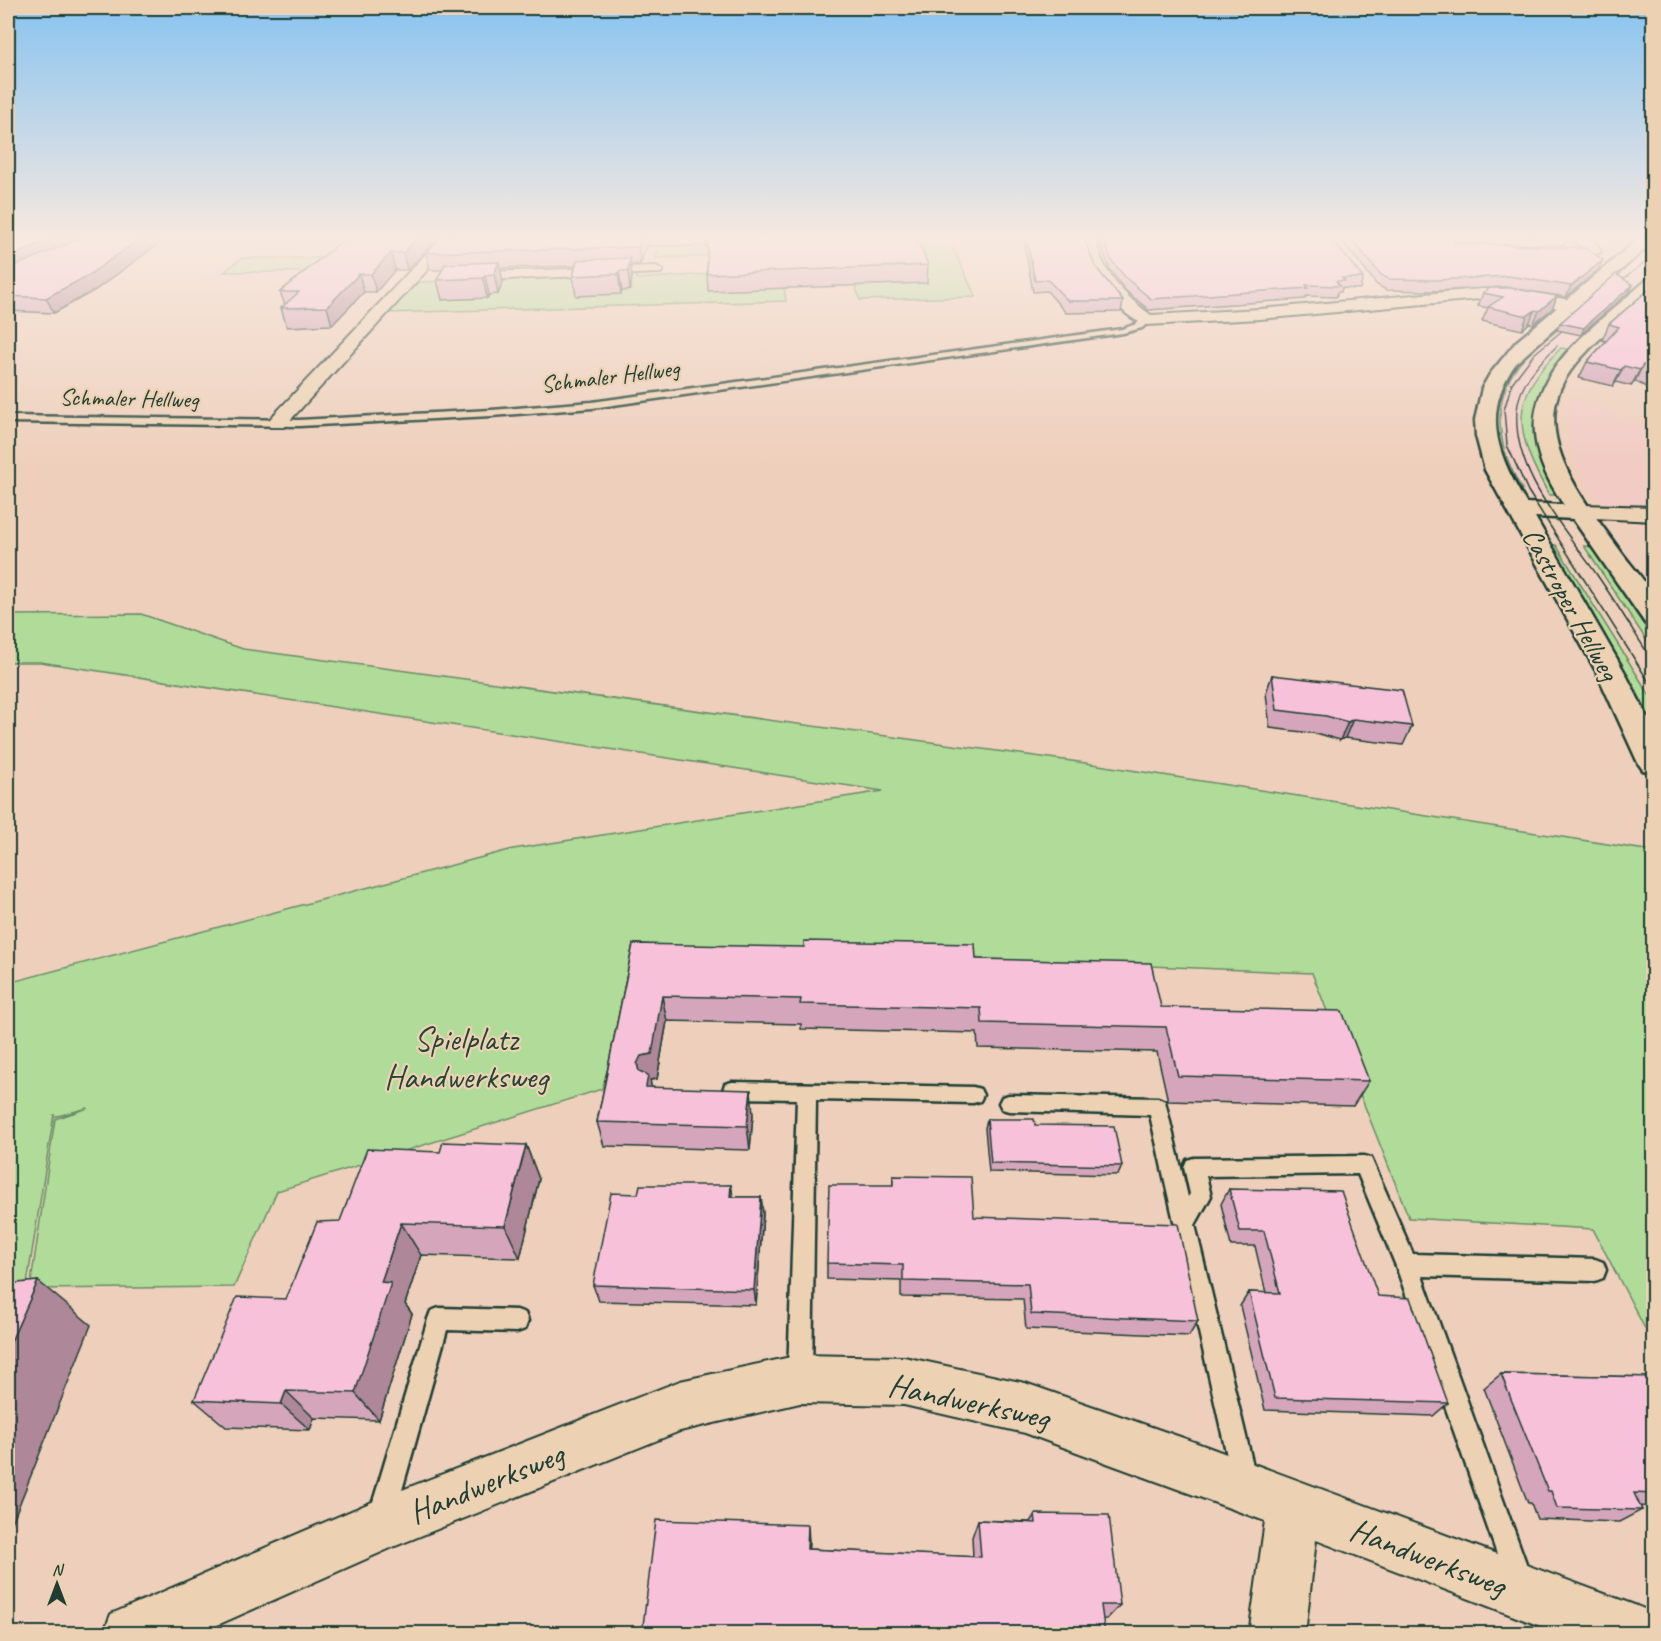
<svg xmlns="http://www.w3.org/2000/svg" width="1661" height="1641" font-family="Caveat,sans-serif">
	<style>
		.built { fill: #f1cbc4 }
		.green { fill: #b0db99; stroke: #688c66; stroke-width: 1.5 }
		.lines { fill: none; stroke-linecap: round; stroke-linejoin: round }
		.lane-casing { stroke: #1f3d34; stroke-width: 5 }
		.street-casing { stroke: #1f3d34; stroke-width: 4 }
		.secondary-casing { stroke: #1f3d34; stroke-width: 5 }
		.lane { fill: #ecd2b3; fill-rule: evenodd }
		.street { fill: #ecd2b3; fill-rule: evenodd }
		.secondary { fill: #ecd2b3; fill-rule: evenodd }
		.tram { stroke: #1f3d34; stroke-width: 1.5 }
		.wall { fill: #d5a6bb; stroke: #1f3d34; stroke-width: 1.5 }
		.shaded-wall { fill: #ae8799; stroke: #1f3d34; stroke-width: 1.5 }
		.building { fill: #f8c1da; stroke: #1f3d34; stroke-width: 1.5 }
		.labels { text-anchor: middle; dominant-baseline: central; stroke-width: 4.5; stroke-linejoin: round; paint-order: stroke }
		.far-street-label { font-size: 24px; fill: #1f3d34; stroke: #ecd2b3 }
		.street-label { font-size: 28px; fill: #1f3d34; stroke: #ecd2b3 }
		.near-park-label { font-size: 33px; fill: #264539; stroke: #ecd2b3 }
		.near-street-label { font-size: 33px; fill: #1f3d34; stroke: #ecd2b3 }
	</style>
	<rect width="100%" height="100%" fill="#eecfbb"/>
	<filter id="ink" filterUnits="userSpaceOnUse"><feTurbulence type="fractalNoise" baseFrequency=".0167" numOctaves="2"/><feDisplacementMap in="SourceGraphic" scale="12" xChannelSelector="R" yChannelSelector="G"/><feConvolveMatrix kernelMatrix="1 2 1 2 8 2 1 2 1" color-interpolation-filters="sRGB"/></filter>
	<g filter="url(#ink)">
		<!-- built -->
		<g class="built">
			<path d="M260 236H441L405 273 303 279 204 280Z"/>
			<path d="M1653 252V272L1626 293 1627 296 1567 349 1561 348 1542 366 1522 432 1532 465 1552 498 1526 496 1510 465 1500 435 1502 397 1512 375 1528 356Z"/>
			<path d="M1571 397 1653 431V536L1590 492 1569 440Z"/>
		</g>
		<!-- green -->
		<g class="green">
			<path d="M662 236H947L976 297 860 300 850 270 778 254 656 258Z"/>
			<path d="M242 258H333L317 272H224Z"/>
			<path d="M781 269 786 301 388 313 413 284 420 282 636 275 637 279Z"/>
			<path d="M1568 316 1574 318C1555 333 1532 347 1518 366 1489 404 1499 451 1522 489L1519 488C1497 449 1485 407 1513 366 1527 347 1550 332 1568 316Z"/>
			<path d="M1561 348 1567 349C1522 399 1529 438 1555 495H1549C1515 434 1507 400 1561 348Z"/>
			<path d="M1547 544 1556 545 1652 699 1653 731 1617 657Z"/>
			<path d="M1584 546 1593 547 1653 639V650Z"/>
			<path d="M141 614 243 649 1079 762 1652 851 1653 1344 1593 1229 1409 1218 1312 973 642 944 602 1089 277 1191 234 1287 30 1289 55 1119 88 1108 54 1117V1114L26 1290 8 1297V983L513 849 883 791 40 662H8V615Z"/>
		</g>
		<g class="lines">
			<defs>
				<g id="lane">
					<path d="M1144 318 1151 320 1142 328 1123 333 592 408 491 416 299 426 8 422V416L299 420 491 410 592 402 1122 329 1136 324Z"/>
					<path d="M732 1082 973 1087 980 1089 983 1095 980 1101 973 1103 816 1100 812 1376 808 1384 800 1388 792 1384 788 1376 797 1099 732 1098 725 1096 723 1090 725 1084Z"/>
					<path d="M1009 1095 1158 1098 1165 1101 1188 1197 1190 1194 1184 1167 1187 1160 1194 1158 1364 1156 1371 1158 1413 1254 1595 1259 1603 1262 1606 1270 1603 1278 1595 1281 1422 1276 1531 1577 1527 1586 1518 1590 1509 1586 1505 1577 1396 1266 1358 1174 1206 1176 1211 1196 1195 1225 1256 1478 1253 1487 1244 1490 1235 1487 1232 1478 1150 1115 1009 1111 1002 1109 999 1103 1002 1097Z"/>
					<path d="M439 1308 517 1310 525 1313 528 1321 525 1329 517 1332 447 1330 395 1515 391 1524 382 1528 373 1524 369 1515 428 1319 431 1311Z"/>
				</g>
				<g id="street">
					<path d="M443 236H458L284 427H270L267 423 270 419Z"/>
					<path d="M1082 236H1096C1099 271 1124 295 1151 315L1260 309 1479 289H1505L1570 300 1578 305 1570 310 1505 299H1479L1260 319 1147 325C1117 317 1084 266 1082 236Z"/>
					<path d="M1569 236C1582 236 1597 238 1601 252L1594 256 1589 255Z"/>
					<path d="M656 266 663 270 661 273 457 281 450 277 457 273Z"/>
					<path d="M1582 505 1654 507V521L1574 517 1571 512 1574 507Z"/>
					<path d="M800 1355 904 1357 1025 1383 1186 1439 1637 1606 1654 1613V1634H1561L1316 1540 1305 1634H1249L1265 1521 1025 1433 904 1405 800 1403 680 1431 393 1547 197 1634H103L111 1614 379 1499 680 1381Z"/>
				</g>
				<path id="secondary" d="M1642 236H1654V241L1516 363C1480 414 1498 455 1526 503L1564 505C1489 396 1573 345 1648 279L1654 277V291C1626 316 1594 340 1571 370 1525 431 1584 501 1619 549 1628 562 1649 584 1653 597 1656 605 1654 617 1654 625L1645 623 1573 519 1535 517 1624 671 1654 730V773L1643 770 1638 763 1596 671 1485 470 1476 436 1475 420 1482 388 1490 374 1516 342Z"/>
			</defs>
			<!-- lane casing -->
			<use href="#lane" class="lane-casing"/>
			<!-- street casing -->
			<use href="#street" class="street-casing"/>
			<!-- secondary casing -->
			<use href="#secondary" class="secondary-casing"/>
			<!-- lane -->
			<use href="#lane" class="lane"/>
			<!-- street -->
			<use href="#street" class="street"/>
			<!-- secondary -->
			<use href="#secondary" class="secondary"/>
			<!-- tram -->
			<g class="tram">
				<path d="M1611 289 1654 255"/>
				<path d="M1575 320 1534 354 1512 383 1504 410 1507 445 1528 491 1654 690"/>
				<path d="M1557 346C1539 363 1519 384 1517 410 1512 473 1564 527 1597 575 1617 604 1635 634 1654 663"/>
			</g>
		</g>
		<!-- wall -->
		<g class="wall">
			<path d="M8 236H169L95 290 54 313 8 311Z"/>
			<path d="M348 236H440L407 270H395L376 292H364L332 325 287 327 281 308 285 305 280 292Z"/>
			<path d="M442 236H916L928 265 927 283 708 291 707 274 708 246H647L640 264 630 265 632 277 630 290 622 291 621 294 576 296 573 276 575 266 500 268 503 282 498 294 489 295 487 298 442 300 437 280 442 270H430L426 253Z"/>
			<path d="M1023 236H1083L1095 266 1123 301 1121 312 1066 313 1047 291 1033 292Z"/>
			<path d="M1098 236H1329L1363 278 1360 289 1342 288 1341 292H1338L1336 297 1306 296 1305 299 1149 310 1124 289 1110 270Z"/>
			<path d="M1338 236H1568L1564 245 1480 244 1598 270 1566 297 1505 287 1432 291 1386 290 1377 285Z"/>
			<path d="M1633 285 1629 292 1591 325 1581 335 1557 330 1560 323Z"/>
			<path d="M1653 286V391L1635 381 1631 386 1616 382 1613 386 1579 378 1587 362 1606 341 1602 340 1609 324Z"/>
			<path d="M1483 293 1557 296 1552 309 1533 324 1529 323 1522 330 1482 321 1488 308 1478 306Z"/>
			<path d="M1272 675 1412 726 1403 745 1345 738 1340 740 1319 734 1270 728 1266 693Z"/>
			<path d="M633 944 976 959 1161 1007 1369 1081 1353 1106 1168 1101 1157 1052 978 1048 977 1033 801 1029V1024L667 1021 657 1079 650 1080 651 1087 753 1114 750 1150 604 1146 597 1122Z"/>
			<path d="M987 1119 1035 1125 1122 1166 1118 1175 989 1172 985 1128Z"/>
			<path d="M526 1145 539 1179 520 1258 421 1255 405 1304 412 1314 379 1420 314 1418 310 1430 226 1427 194 1400 286 1299 340 1221Z"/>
			<path d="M893 1176 974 1217 1198 1321 1189 1336 1026 1329 1023 1299 901 1297V1281L827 1279V1263L893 1185Z"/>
			<path d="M731 1185 733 1197H761L763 1214 756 1305 599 1301 593 1285 638 1194Z"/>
			<path d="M1229 1189 1378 1296 1448 1403 1433 1416 1265 1410 1240 1306 1249 1292 1266 1293 1255 1246H1231L1221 1204Z"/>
			<path d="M1501 1374 1653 1377V1507L1640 1506 1642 1510 1619 1522 1537 1519 1531 1503H1528L1484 1388Z"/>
			<path d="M1035 1514 1120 1605 1107 1619 642 1634 809 1542 808 1549 973 1557 972 1537 978 1520 1030 1522Z"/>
		</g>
		<!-- shaded-wall -->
		<g class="shaded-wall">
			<path d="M57 236H95L8 276V258Z"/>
			<path d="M144 236H169L95 290 54 313 46 298Z"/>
			<path d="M419 236H440L407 270 403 253Z"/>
			<path d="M642 236H646L647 246 640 264 638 247Z"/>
			<path d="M391 253 395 270 376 292 371 274Z"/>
			<path d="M630 258 632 277 630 290 628 271Z"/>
			<path d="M1603 260 1598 270 1566 297 1571 286Z"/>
			<path d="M499 262 503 282 498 294 494 274Z"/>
			<path d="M619 271 622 291 621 294 618 274Z"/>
			<path d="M359 274 364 292 332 325 327 307Z"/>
			<path d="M485 275 489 295 487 298 483 278Z"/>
			<path d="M1633 285 1629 292 1591 325 1581 335 1584 328 1594 318Z"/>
			<path d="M1557 296 1552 309 1533 324 1539 311Z"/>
			<path d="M1535 310 1529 323 1522 330 1527 316Z"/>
			<path d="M1643 365 1635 381 1631 386 1640 370Z"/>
			<path d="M1624 366 1616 382 1613 386 1621 370Z"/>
			<path d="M1353 719 1345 738 1340 740 1348 722Z"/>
			<path d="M662 996 667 1021 657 1079 650 1080 654 1099 643 1088 637 1064Z"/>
			<path d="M751 1090 753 1114 750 1150 747 1126Z"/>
			<path d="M526 1145 539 1179 520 1258 505 1226Z"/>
			<path d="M731 1185 734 1202 730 1197Z"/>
			<path d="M761 1197 763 1214 756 1305 754 1290Z"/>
			<path d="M401 1223 421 1255 405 1304 412 1314 379 1420 355 1393 381 1282Z"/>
			<path d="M38 1281 91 1325 8 1533V1348Z"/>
			<path d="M286 1391 314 1418 310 1430 281 1404Z"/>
			<path d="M808 1525 809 1542 808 1565 807 1549Z"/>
		</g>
		<!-- building -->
		<g class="building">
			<path d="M8 236H57L8 258Z"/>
			<path d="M86 236H144L89 275 46 298 8 296V269Z"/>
			<path d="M348 236H419L403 253H391L371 274H359L327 307 281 308 299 292H280Z"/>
			<path d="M442 236H642L638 247 426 253Z"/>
			<path d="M708 236H916L928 265 707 274Z"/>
			<path d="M1026 236H1083L1095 266 1123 301H1068L1048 280 1035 281Z"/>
			<path d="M1103 236H1329L1363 278H1342L1345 281H1336L1340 286 1306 285 1308 288 1151 299 1126 278 1111 260Z"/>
			<path d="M1349 236H1453L1455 243 1586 248 1603 260 1571 286 1509 276 1436 280 1389 279 1381 275Z"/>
			<path d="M630 258 628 271H619L618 274 573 276 577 260Z"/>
			<path d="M499 262 494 274 485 275 483 278 437 280 445 264Z"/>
			<path d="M1616 274 1633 285 1594 318 1584 328 1560 323Z"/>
			<path d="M1653 286V370L1643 365 1640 370 1624 366 1621 370 1587 362 1619 327 1609 324Z"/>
			<path d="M1490 288H1510L1557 296 1539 311 1535 310 1527 316 1488 307 1503 297 1483 293Z"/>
			<path d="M1272 675 1402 690 1412 726 1353 719 1348 722 1326 716 1277 710Z"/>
			<path d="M804 941 975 944 976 959 1151 963 1161 1007 1342 1011 1369 1081 1178 1076 1166 1027 982 1023 981 1008 800 1004 801 999 662 996 652 1054 641 1056 637 1064 639 1071 648 1075 646 1087 751 1090 747 1126 597 1122 633 944 804 947Z"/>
			<path d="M987 1119H1034L1035 1125 1114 1126 1122 1166 991 1163Z"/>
			<path d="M443 1142 526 1145 505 1226 401 1223 381 1282 391 1283 355 1393 286 1391 281 1404 194 1400 237 1297 286 1299 317 1222 340 1221 367 1149 440 1152Z"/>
			<path d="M893 1176 971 1177 974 1217 1178 1224 1198 1321 1031 1314 1028 1284 903 1281V1265L827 1263 829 1185H893Z"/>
			<path d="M640 1185H731L730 1197H761L754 1290 593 1285 611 1193 638 1194Z"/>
			<path d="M1229 1189 1341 1191 1378 1296 1410 1298 1448 1403 1275 1398 1249 1292 1280 1293 1264 1231H1240Z"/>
			<path d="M38 1281 8 1348V1284Z"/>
			<path d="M1501 1374 1653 1377V1494L1634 1493 1642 1510 1557 1508 1551 1491H1548Z"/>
			<path d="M1035 1514 1109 1515 1120 1605H1101L1105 1634H642L656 1520 808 1525 807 1549 981 1557 978 1520 1036 1523Z"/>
		</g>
	</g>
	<!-- sky -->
	<linearGradient id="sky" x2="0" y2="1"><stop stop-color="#88c3f0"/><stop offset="0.51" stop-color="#f7e9e0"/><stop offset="1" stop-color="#f7e9e0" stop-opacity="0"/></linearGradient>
	<rect width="1661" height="466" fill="url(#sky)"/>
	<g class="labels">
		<!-- far-street labels -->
		<g class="far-street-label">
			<text transform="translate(610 376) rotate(-7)">Schmaler Hellweg</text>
			<text transform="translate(129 398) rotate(1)">Schmaler Hellweg</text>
		</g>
		<!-- street labels -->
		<g class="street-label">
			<text transform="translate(1571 604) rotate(61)">Castroper Hellweg</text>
		</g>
		<!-- near-park labels -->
		<g class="near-park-label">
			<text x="466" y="1039">Spielplatz<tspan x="466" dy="38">Handwerksweg</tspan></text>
		</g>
		<!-- near-street labels -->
		<g class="near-street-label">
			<text transform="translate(969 1401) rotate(12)">Handwerksweg</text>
			<text transform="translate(486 1483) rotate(-22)">Handwerksweg</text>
			<text transform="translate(1428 1557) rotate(21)">Handwerksweg</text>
		</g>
	</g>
	<!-- margin -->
	<rect width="1661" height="1641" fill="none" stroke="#ecd2b3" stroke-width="30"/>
	<rect x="15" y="15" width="1631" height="1611" fill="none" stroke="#1f3d34" stroke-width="2" filter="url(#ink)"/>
	<!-- north arrow -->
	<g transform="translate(57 1584)" stroke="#ecd2b3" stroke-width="4.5" paint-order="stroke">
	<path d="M0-4.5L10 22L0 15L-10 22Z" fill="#1f3d34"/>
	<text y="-9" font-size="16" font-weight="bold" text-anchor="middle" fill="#1f3d34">N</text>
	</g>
</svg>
